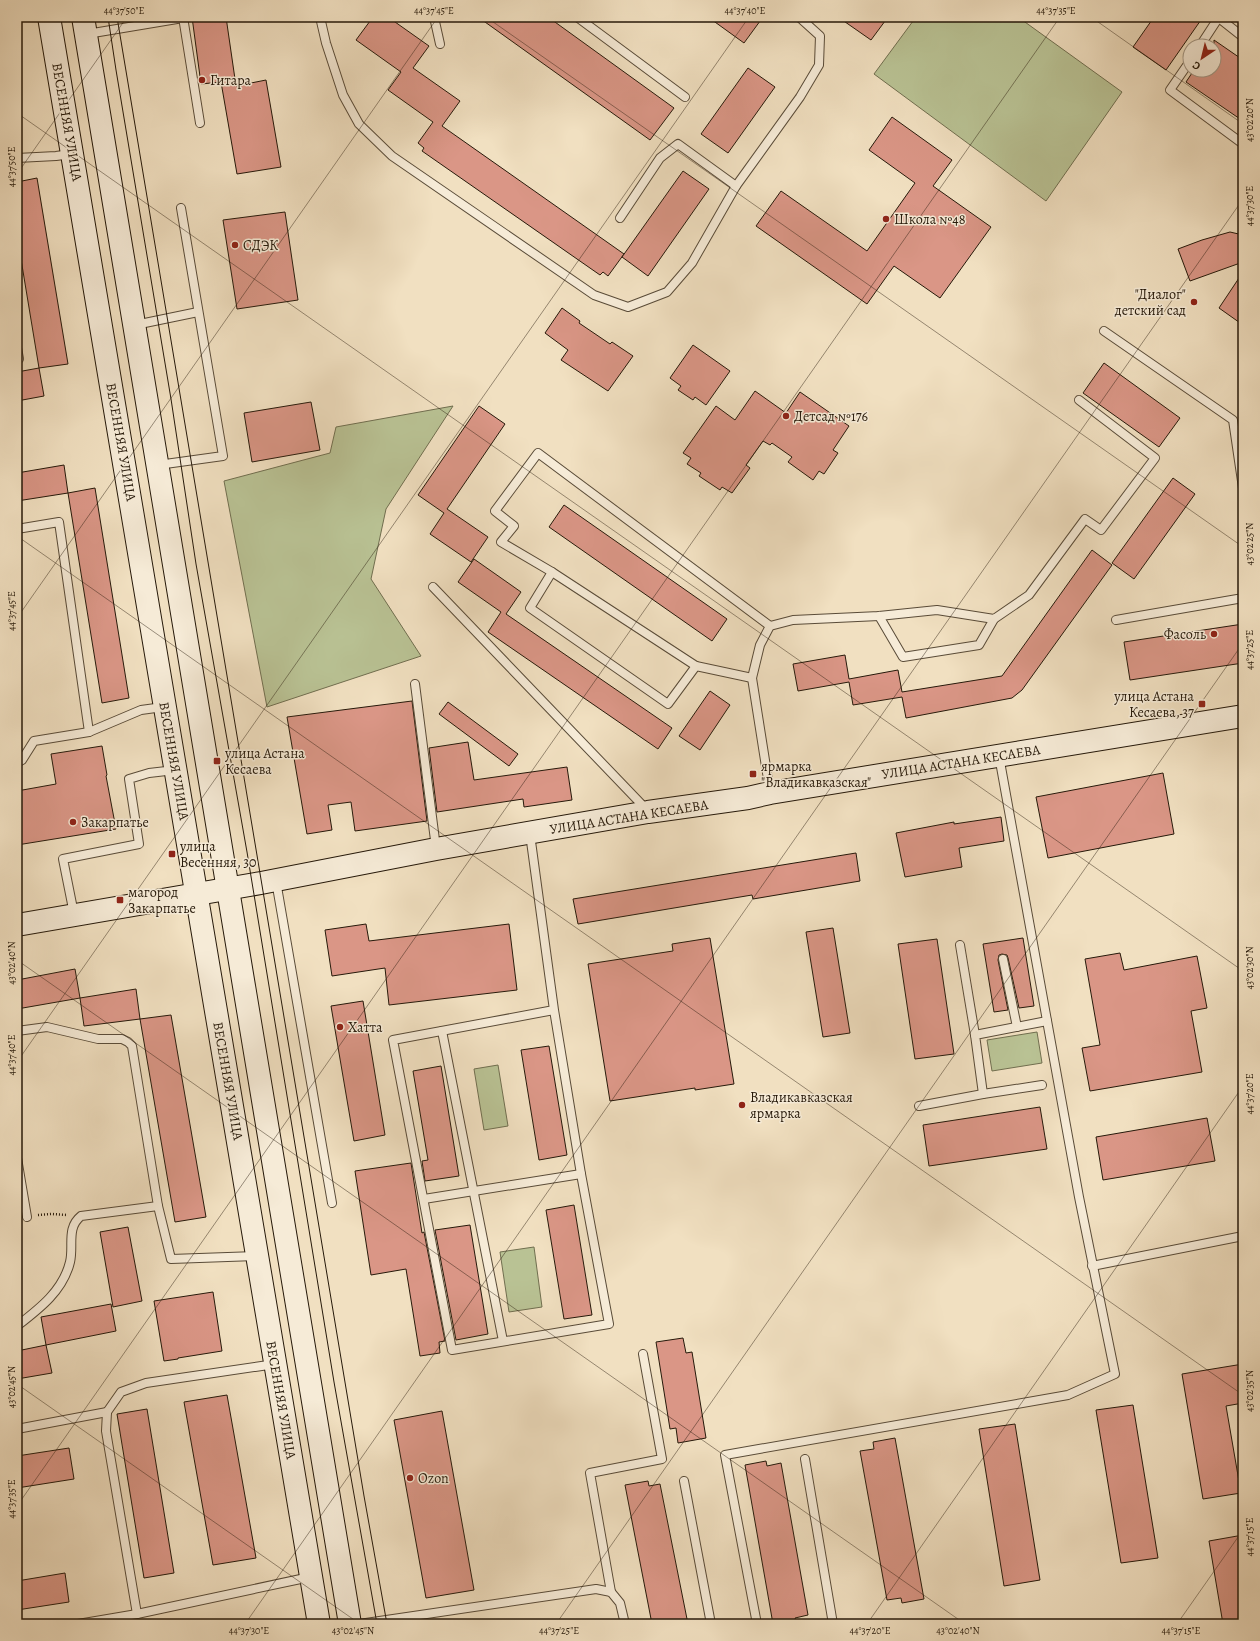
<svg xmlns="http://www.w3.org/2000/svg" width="1260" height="1641" font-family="Alegreya,serif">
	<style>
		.green { fill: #b9c294; stroke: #706e4f }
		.building { fill: #da9686; stroke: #26190a }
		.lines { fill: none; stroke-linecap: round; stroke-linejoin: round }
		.lane-casing { stroke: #594b38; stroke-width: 10 }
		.secondary-casing { stroke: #26190a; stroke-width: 24 }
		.path { stroke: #26190a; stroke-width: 2.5; stroke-dasharray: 1 2; stroke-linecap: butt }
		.lane { stroke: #f6ebd7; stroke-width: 8 }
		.secondary { stroke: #f6ebd7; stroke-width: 22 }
		.tram { stroke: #26190a; stroke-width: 1 }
		.ticks { fill: none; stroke: #26190a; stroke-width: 1; stroke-opacity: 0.45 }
		.poi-dot { fill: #8f2418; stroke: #f6ebd7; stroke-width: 1.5 }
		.labels { text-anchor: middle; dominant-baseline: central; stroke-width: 3; stroke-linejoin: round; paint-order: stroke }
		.poi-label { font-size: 14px; fill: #26190a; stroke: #f6ebd7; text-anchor: start }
		.street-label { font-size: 14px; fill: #26190a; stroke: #f6ebd7 }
		.neatline { fill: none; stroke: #26190a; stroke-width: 1.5 }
		.ticks-label { font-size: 10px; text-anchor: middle; fill: #26190a }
	</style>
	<rect width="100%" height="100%" fill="#f1e0c1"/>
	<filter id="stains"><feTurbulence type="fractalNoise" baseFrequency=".005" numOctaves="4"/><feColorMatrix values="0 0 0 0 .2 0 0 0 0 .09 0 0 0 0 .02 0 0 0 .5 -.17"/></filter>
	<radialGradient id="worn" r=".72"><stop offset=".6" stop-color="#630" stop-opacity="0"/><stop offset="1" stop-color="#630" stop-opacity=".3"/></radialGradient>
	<!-- green -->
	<g class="green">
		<path d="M916 17H1018L1122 92 1046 201 874 74Z"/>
		<path d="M453 406 386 509 371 579 421 656 267 707 224 481 330 453 336 427Z"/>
		<path d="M1037 1032 1042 1063 992 1071 987 1040Z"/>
		<path d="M498 1065 508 1126 484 1130 474 1069Z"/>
		<path d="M534 1247 542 1307 509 1312 500 1252Z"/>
	</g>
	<!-- building -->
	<g class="building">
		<path d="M192 17H226L236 86 266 80 281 167 237 174 221 82 201 84Z"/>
		<path d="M373 17H388L429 46 413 68 460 101 442 126 624 254 608 276 603 272 600 275 422 151 424 148 418 143 433 122 388 90 401 72 356 40Z"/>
		<path d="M478 17H548L674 108 650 140Z"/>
		<path d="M708 17H763L744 43Z"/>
		<path d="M838 17H888L871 40Z"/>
		<path d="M1154 17H1203L1166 70 1133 47Z"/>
		<path d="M1214 40 1243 60V121L1186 82 1194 70H1214Z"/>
		<path d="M748 68 775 87 728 153 701 134Z"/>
		<path d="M892 117 952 160 933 186 991 227 940 298 894 266 867 304 756 226 781 191 867 251 915 183 869 150Z"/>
		<path d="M683 171 709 189 648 276 622 257Z"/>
		<path d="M37 178 68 364 39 368 17 235V182Z"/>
		<path d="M285 212 298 300 237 309 223 220Z"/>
		<path d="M1230 232 1243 235V262L1190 281 1178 249 1202 240Z"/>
		<path d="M1243 272V325L1219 308Z"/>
		<path d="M562 308 580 321 579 323 610 344 612 342 633 356 608 391 561 360 568 350 545 333Z"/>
		<path d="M693 345 730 371 706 405 695 397 693 400 678 390 681 386 670 378Z"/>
		<path d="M1104 363 1180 418 1159 447 1083 393Z"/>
		<path d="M39 368 44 396 17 401V372Z"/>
		<path d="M755 391 786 413 800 392 849 426 833 450 838 453 824 474 819 471 813 480 788 462 792 457 772 443 770 445 763 441 746 465 750 468 732 493 722 487 720 490 699 476 701 473 687 464 691 458 683 453 716 406 735 420Z"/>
		<path d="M311 402 320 450 252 462 244 413Z"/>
		<path d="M479 406 505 424 447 509 488 537 471 562 430 534 444 513 418 495Z"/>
		<path d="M64 465 68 493 17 501V473Z"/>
		<path d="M1173 478 1195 494 1134 579 1112 563Z"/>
		<path d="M95 488 129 698 102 703 68 493Z"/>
		<path d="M564 505 727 619 712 641 549 527Z"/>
		<path d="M1092 550 1112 565 1022 690 1012 698 906 718 902 697 853 705 849 682 798 691 793 664 845 655 849 679 898 670 902 692 1002 676Z"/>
		<path d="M474 559 521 592 506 614 672 728 658 749 488 632 501 612 458 582Z"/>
		<path d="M1243 624V663L1130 680 1124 642Z"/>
		<path d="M710 691 730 705 700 750 679 736Z"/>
		<path d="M412 701 427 821 355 831 351 802 328 805 332 830 307 834 287 717Z"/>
		<path d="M448 702 518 754 509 766 439 714Z"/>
		<path d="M468 742 474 780 567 767 572 800 524 807 523 799 437 812 429 748Z"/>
		<path d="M102 746 107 775 106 776 116 829 17 845V791L56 784 51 754Z"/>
		<path d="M1163 773 1174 834 1048 858 1036 797Z"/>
		<path d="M1001 817 1004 841 959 848 962 867 905 877 896 833 954 822V824Z"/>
		<path d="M856 853 860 881 753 899 752 895 578 924 573 899Z"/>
		<path d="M366 924 369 941 509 924 517 990 389 1005 385 968 332 976 325 930Z"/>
		<path d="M833 928 850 1033 823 1037 806 932Z"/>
		<path d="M710 938 734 1084 695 1090V1088L610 1101 588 964 673 951 672 944Z"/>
		<path d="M1023 938 1034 1006 1019 1008 1008 958 1007 955 1002 954 999 955 998 960 1008 1010 994 1012 983 944Z"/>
		<path d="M937 939 954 1054 915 1059 898 944Z"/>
		<path d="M1120 953 1124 970 1197 956 1207 1008 1191 1011 1202 1072 1090 1091 1082 1048 1100 1045 1085 959Z"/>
		<path d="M75 969 80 998 17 1009V980Z"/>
		<path d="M136 989 140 1019 84 1026 80 998Z"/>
		<path d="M363 1001 385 1135 354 1141 331 1006Z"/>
		<path d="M171 1015 206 1217 175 1222 140 1019Z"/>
		<path d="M549 1046 567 1155 539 1160 521 1050Z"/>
		<path d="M441 1066 459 1176 425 1181 422 1161 428 1160 413 1071Z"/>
		<path d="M1040 1107 1047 1149 929 1166 923 1125Z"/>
		<path d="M1207 1118 1215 1161 1103 1180 1096 1137Z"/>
		<path d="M411 1163 422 1233 424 1232 445 1341 439 1342 440 1353 420 1356 406 1269 371 1275 355 1171Z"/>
		<path d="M574 1205 592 1315 564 1319 546 1210Z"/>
		<path d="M470 1225 488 1334 456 1340 435 1230Z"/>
		<path d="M128 1227 142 1301 113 1307 100 1232Z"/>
		<path d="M213 1292 222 1351 178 1358V1359L164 1361 154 1301Z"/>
		<path d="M111 1304 116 1331 46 1345 41 1317Z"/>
		<path d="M683 1338 686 1353 692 1352 706 1438 678 1443 676 1428 670 1429 656 1342Z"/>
		<path d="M46 1345 52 1373 17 1379V1351Z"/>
		<path d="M1243 1364V1403L1226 1406 1241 1493 1203 1499 1182 1374Z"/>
		<path d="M227 1395 256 1558 213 1565 184 1402Z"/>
		<path d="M1133 1405 1158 1558 1121 1563 1096 1410Z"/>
		<path d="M147 1409 174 1573 144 1578 117 1414Z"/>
		<path d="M442 1411 474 1590 426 1598 394 1420Z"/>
		<path d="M1015 1424 1040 1580 1004 1586 979 1429Z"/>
		<path d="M895 1438 924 1599 902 1603 901 1598 887 1600 860 1451 874 1449 873 1442Z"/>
		<path d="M69 1448 74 1479 17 1488V1456Z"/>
		<path d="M766 1461 767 1466 781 1463 808 1615 795 1618 796 1621 781 1624H773L745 1465Z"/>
		<path d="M648 1481 649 1486 660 1484 688 1624H652L625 1485Z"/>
		<path d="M1243 1535V1624H1223L1209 1541Z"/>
		<path d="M65 1573 69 1602 17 1610V1581Z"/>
	</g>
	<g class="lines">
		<defs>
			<g id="lane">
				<path d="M183 17 200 123"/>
				<path d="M320 17 326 43 343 95 359 124 392 156 594 295 628 307 667 292 692 263 736 186 800 97 819 65 820 36 799 17"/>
				<path d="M434 17 440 44"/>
				<path d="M577 17 685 97"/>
				<path d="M1219 18 1243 37"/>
				<path d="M87 34 183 18"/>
				<path d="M1200 46 1219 17"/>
				<path d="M1190 61 1170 90 1243 144"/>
				<path d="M17 158 56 156 71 154"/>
				<path d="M620 218 660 158 678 144 736 186"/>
				<path d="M135 325 198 312"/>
				<path d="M1104 331 1233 420 1243 488"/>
				<path d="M17 348 19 359H17"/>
				<path d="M158 465 223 456 181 208"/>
				<path d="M17 529 59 522 89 732"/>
				<path d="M552 572 696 666"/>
				<path d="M433 587 647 810"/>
				<path d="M879 616 903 657 979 645 994 619"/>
				<path d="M1116 620 1243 598"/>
				<path d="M752 678 696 666 668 704 530 608 552 572 501 542 514 526 495 511 538 453 770 626"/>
				<path d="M415 684 436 848"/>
				<path d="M17 763 22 760 34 741 89 732 141 710 163 707"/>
				<path d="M770 792 752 678 760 645 770 626 793 620 879 616 937 610 994 619 1029 595 1085 519 1101 530 1155 458 1079 400"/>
				<path d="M530 834 554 1010 393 1040 452 1350 609 1324 581 1174 554 1010"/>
				<path d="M276 881 332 1203"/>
				<path d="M74 914 63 859 139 844 129 779 149 773 175 770"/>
				<path d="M960 945 975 1035"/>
				<path d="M1003 959 1017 1027"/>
				<path d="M17 1031 47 1027 98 1039H122L128 1042 132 1046 158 1206 171 1259 256 1256"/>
				<path d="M442 1031 503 1341"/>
				<path d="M1042 1085 983 1094 975 1035 1047 1021"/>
				<path d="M919 1106 983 1094"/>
				<path d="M17 1158 27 1217"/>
				<path d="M424 1199 581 1174"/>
				<path d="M1092 1266 1243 1236"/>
				<path d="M17 1326C39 1309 63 1291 70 1262 74 1246 66 1228 81 1216L158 1206"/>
				<path d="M17 1429 107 1412"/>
				<path d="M805 1459 833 1624"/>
				<path d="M684 1481 711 1624"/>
				<path d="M611 1592 590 1473 662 1459 643 1354"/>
				<path d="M137 1614 106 1431 107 1412 121 1392 146 1383 275 1364"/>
				<path d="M78 1624 137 1614 310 1577"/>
				<path d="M359 1624 596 1589 611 1592 620 1603 625 1624"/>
				<path d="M757 1624 725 1455 1068 1395 1115 1374 1079 1197 999 756"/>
			</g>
			<g id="secondary">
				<path d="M49 17 319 1624"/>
				<path d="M83 17 350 1624"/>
				<path d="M17 925 261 883 436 849 648 812 748 798 770 793 1243 716"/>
			</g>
		</defs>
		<!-- lane casing -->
		<use href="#lane" class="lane-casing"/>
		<!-- secondary casing -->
		<use href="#secondary" class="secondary-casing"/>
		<!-- path -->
		<path class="path" d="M38 1215 51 1214 67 1215"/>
		<!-- lane -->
		<use href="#lane" class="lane"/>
		<!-- secondary -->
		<use href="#secondary" class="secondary"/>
		<!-- tram -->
		<g class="tram">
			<path d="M108 17 116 70 171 399 196 564 247 852 334 1382 377 1624"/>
			<path d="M117 17 364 1496 387 1624"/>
		</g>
	</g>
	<!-- ticks -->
	<path class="ticks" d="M486 17 1243 547M1091 17 1243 124M17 113 1243 971M17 174 127 17M17 536 1243 1395M17 618 438 17M17 960 965 1624M17 1062 749 17M17 1384 360 1624M17 1506 1060 17M245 1624 1243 199M556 1624 1243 643M867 1624 1243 1086M1177 1624 1243 1530"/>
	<!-- markers -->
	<g class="poi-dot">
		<circle cx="202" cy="80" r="4"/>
		<circle cx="886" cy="219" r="4"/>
		<circle cx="235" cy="245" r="4"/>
		<circle cx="1194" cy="302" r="4"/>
		<circle cx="786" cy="416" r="4"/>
		<circle cx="1214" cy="634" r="4"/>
		<rect x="1198" y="700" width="8" height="8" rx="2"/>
		<rect x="213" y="757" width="8" height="8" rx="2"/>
		<rect x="749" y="770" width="8" height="8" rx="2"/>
		<circle cx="73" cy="822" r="4"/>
		<rect x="168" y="850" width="8" height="8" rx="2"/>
		<rect x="116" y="896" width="8" height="8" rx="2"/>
		<circle cx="340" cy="1027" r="4"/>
		<circle cx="742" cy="1105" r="4"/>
		<circle cx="410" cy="1478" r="4"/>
	</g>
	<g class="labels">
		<!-- poi labels -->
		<g class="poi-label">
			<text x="210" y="80">Гитара</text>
			<text x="894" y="219">Школа №48</text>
			<text x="243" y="245">СДЭК</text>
			<text x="1186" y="294" text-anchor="end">"Диалог"<tspan x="1186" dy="16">детский сад</tspan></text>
			<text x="794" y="416">Детсад №176</text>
			<text x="1206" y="634" text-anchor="end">Фасоль</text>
			<text x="1194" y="696" text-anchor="end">улица Астана<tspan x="1194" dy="16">Кесаева, 37</tspan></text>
			<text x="225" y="753">улица Астана<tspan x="225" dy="16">Кесаева</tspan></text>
			<text x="761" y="766">ярмарка<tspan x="761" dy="16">"Владикавказская"</tspan></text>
			<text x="81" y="822">Закарпатье</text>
			<text x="180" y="846">улица<tspan x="180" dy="16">Весенняя, 30</tspan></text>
			<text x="128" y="892">магород<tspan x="128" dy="16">Закарпатье</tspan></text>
			<text x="348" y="1027">Хатта</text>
			<text x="750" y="1097">Владикавказская<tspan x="750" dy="16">ярмарка</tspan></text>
			<text x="418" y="1478">Ozon</text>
		</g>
		<!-- street labels -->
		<g class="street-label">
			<text transform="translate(67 122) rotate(80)">ВЕСЕННЯЯ УЛИЦА</text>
			<text transform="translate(121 442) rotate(80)">ВЕСЕННЯЯ УЛИЦА</text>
			<text transform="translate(174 761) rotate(80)">ВЕСЕННЯЯ УЛИЦА</text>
			<text transform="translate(961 762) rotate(-9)">УЛИЦА АСТАНА КЕСАЕВА</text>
			<text transform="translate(629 817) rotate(-9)">УЛИЦА АСТАНА КЕСАЕВА</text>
			<text transform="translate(228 1081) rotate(80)">ВЕСЕННЯЯ УЛИЦА</text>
			<text transform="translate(281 1400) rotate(80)">ВЕСЕННЯЯ УЛИЦА</text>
		</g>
	</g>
	<!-- margin -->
	<rect width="1260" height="1641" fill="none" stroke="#f1e0c1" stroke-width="44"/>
	<!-- north arrow -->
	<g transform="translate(1202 58) rotate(215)"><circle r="19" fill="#f6ebd7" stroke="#a39785"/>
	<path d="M0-3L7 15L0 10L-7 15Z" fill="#8f2418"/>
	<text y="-6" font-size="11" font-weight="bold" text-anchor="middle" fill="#26190a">С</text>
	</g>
	<rect x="22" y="22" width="1216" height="1597" class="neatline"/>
	<g class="ticks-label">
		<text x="124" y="14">44°37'50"E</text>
		<text x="434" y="14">44°37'45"E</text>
		<text x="745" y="14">44°37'40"E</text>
		<text x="1056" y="14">44°37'35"E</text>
		<text transform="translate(1249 120) rotate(-90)" y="4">43°02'20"N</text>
		<text transform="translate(11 167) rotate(-90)" y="4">44°37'50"E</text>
		<text transform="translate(1249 206) rotate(-90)" y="4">44°37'30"E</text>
		<text transform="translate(1249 544) rotate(-90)" y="4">43°02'25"N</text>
		<text transform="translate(11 611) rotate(-90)" y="4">44°37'45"E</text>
		<text transform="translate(1249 650) rotate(-90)" y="4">44°37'25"E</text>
		<text transform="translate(11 963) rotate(-90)" y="4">43°02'40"N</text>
		<text transform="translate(1249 968) rotate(-90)" y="4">43°02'30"N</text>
		<text transform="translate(11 1055) rotate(-90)" y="4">44°37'40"E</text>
		<text transform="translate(1249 1094) rotate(-90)" y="4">44°37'20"E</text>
		<text transform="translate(11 1387) rotate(-90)" y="4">43°02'45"N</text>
		<text transform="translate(1249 1391) rotate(-90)" y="4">43°02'35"N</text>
		<text transform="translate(11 1499) rotate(-90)" y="4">44°37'35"E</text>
		<text transform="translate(1249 1537) rotate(-90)" y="4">44°37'15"E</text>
		<text x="249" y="1634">44°37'30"E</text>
		<text x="353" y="1634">43°02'45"N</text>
		<text x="559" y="1634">44°37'25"E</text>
		<text x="870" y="1634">44°37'20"E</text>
		<text x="958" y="1634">43°02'40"N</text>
		<text x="1181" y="1634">44°37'15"E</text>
	</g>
	<rect width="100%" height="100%" filter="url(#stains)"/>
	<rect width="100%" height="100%" fill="url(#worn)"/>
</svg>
